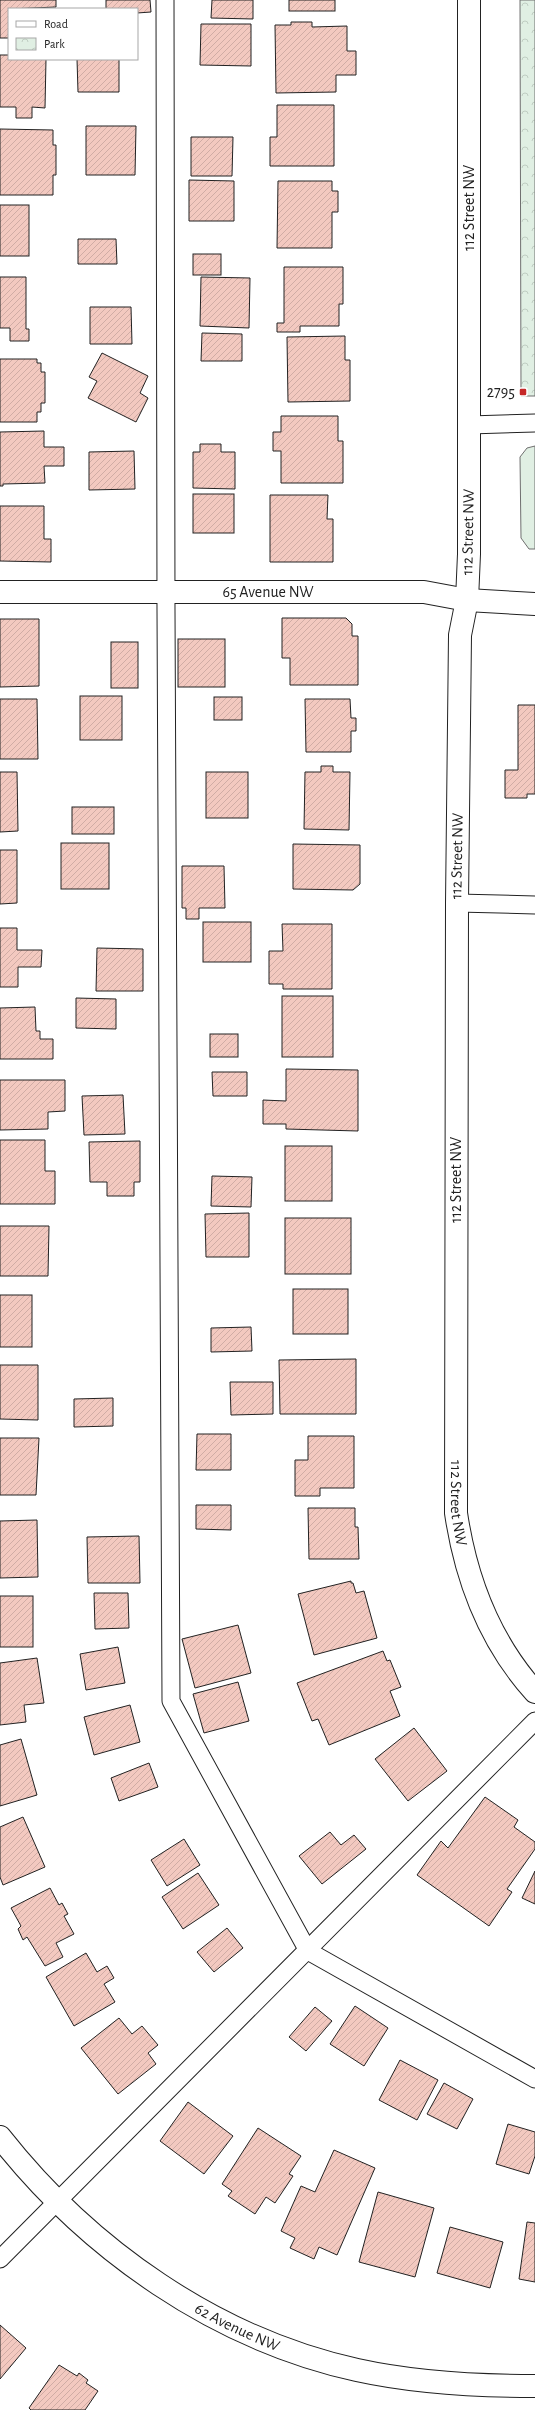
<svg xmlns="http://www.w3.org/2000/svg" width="535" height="2410" font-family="'Alegreya Sans',sans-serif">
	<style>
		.grass { fill: #e0efe3; stroke: #6f6f6f }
		.park { fill: url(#park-crowns); stroke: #6f6f6f }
		.building { fill: url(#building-hatch); stroke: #222 }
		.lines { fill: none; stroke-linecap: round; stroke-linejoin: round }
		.service-casing { stroke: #222; stroke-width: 19 }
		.minor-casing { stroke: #222; stroke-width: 24 }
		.service { stroke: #fff; stroke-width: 17 }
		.minor { stroke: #fff; stroke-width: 22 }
		.poi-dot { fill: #c62828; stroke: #fff; stroke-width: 1.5 }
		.labels { text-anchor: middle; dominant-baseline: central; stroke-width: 3; stroke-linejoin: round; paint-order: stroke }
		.street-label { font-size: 16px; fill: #222; stroke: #fff }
		.poi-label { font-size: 16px; fill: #222; stroke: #fff; text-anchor: end }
	</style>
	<defs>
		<pattern id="park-crowns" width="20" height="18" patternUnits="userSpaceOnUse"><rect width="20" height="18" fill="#e0efe3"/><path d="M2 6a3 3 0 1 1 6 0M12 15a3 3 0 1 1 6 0" fill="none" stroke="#c0cdc2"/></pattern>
		<pattern id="building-hatch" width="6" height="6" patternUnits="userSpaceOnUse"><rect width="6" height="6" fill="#f3c9c0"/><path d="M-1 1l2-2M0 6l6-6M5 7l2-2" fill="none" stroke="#d0aca5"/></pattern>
	</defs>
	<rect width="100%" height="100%" fill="#fff"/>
	<!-- grass -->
	<path class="grass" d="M535 446V549H529L521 538 520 457 527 448Z"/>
	<!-- park -->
	<path class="park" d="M520 0H535V396H521Z"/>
	<!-- building -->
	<g class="building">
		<path d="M0 0H56V7L9 9V38H0Z"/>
		<path d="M106 0H150L151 12 137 13V9H106Z"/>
		<path d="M212 0H253V19L211 18Z"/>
		<rect x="289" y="0" width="46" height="11"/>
		<path d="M291 22H312V27L347 26V51H356V75H336V92L276 93 275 25H291Z"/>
		<path d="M201 24H251V66L200 65Z"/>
		<path d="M0 55H9V59H46L45 108 32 107V118H16V107H0Z"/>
		<path d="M77 59H119V92H78Z"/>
		<path d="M277 105H334V166H270V137H277Z"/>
		<path d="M86 126H136L135 175H86Z"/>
		<path d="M0 129 53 130V145H56V175H53V195H0Z"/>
		<path d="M191 137H233L232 176H191Z"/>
		<path d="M189 180 234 181V221H189Z"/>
		<path d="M278 181H332V191H338V212H332V248H277Z"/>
		<rect x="0" y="205" width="29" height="51"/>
		<path d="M78 239H116L117 264H78Z"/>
		<rect x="193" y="254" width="28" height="21"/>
		<path d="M284 267H343V304H339V326H300V332H277V323H284Z"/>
		<path d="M0 277H26V329H29V341H10V328H0Z"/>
		<path d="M201 277 250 278 249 328 200 326Z"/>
		<path d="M90 307H131L132 344H90Z"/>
		<path d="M202 333 242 334V361H201Z"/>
		<path d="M345 336V360H350V401L288 402 287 337Z"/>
		<path d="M102 353 148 376 140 393 148 398 136 422 88 398 97 381 89 377Z"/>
		<path d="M0 359H37V363H41V372H45V403H41V412H37V422H0Z"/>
		<path d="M281 416H338V441H343V483H281V451H273V432H281Z"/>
		<path d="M44 431V447H64V466H44L45 483 3 484V486H0V432Z"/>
		<path d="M200 444H221V452H235V489L193 488V452H200Z"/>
		<path d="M134 451 135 489 89 490V452Z"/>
		<rect x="193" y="494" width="41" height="39"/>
		<path d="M270 495H328L327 519H333V562H270Z"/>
		<path d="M0 506H44V539H51V562L0 561Z"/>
		<path d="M282 618H346L352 624V636H358V685H290V658H282Z"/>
		<path d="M0 619H39V686L0 687Z"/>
		<rect x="178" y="639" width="47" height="48"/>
		<rect x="111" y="642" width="27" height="46"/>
		<rect x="80" y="696" width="42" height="44"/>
		<rect x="214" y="697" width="28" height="23"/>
		<path d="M0 699H37L38 759H0Z"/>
		<path d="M305 699H350L351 718H356V731H351V752H306Z"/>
		<path d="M518 705H535V794H527V798H505V770H518Z"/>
		<path d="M321 766H333V772H350L349 830 304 829 305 772H321Z"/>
		<path d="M0 772H17L18 831 0 832Z"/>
		<rect x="206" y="772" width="42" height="46"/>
		<rect x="72" y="807" width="42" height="27"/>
		<rect x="61" y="843" width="48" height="46"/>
		<path d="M293 844 360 845V884L353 890 293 889Z"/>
		<path d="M0 850H17V903L0 904Z"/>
		<path d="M182 866H224L225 908H199V919H186V908H182Z"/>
		<rect x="203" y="922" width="48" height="40"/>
		<path d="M282 924H332V989H283V984H269V951H283Z"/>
		<path d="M0 928H17V950H42L41 967H18V987H0Z"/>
		<path d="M97 948 143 949V991H96Z"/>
		<rect x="282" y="996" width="51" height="61"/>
		<path d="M76 998 116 999V1029L76 1028Z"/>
		<path d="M35 1007 36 1031H40V1039H53V1059H0V1008Z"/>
		<rect x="210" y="1034" width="28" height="23"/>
		<path d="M286 1069 358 1070V1131L286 1129V1124H263V1100L286 1101Z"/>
		<path d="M212 1072H247V1096H213Z"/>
		<path d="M0 1080H65V1111L48 1112V1129L0 1130Z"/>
		<path d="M123 1095 125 1134 84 1135 82 1096Z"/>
		<path d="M0 1140H45V1171H55V1204H0Z"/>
		<path d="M140 1141V1182H134V1196H107V1182H90L89 1142Z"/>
		<rect x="285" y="1146" width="47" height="55"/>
		<path d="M212 1176 252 1177 251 1207 211 1206Z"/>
		<path d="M249 1213V1257H206L205 1214Z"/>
		<rect x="285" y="1218" width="66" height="56"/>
		<path d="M0 1226H49L48 1276H0Z"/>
		<rect x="293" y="1289" width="55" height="45"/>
		<rect x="0" y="1295" width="32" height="52"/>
		<path d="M251 1327 252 1351 211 1352V1328Z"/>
		<path d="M356 1359V1414H280L279 1360Z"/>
		<path d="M0 1365H38V1420L0 1419Z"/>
		<path d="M230 1382H273V1414L231 1415Z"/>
		<path d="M113 1398V1426L74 1427V1399Z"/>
		<path d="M197 1434H231V1470H196Z"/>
		<path d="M308 1436H354V1488H320V1496H295V1460H308Z"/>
		<path d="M0 1438H39L36 1495H0Z"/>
		<path d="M196 1505H231V1530L196 1529Z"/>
		<path d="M308 1508H355V1527H358L359 1559H309Z"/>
		<path d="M37 1520 38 1577 0 1578V1521Z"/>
		<path d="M139 1536 140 1583H88L87 1537Z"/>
		<path d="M351 1581V1583H353L356 1593 364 1591 377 1638 314 1655 298 1594Z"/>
		<path d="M94 1593H128L129 1628 95 1629Z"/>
		<rect x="0" y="1596" width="33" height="51"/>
		<path d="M238 1625 251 1673 195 1688 182 1639Z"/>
		<path d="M118 1647 125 1683 86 1690 80 1654Z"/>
		<path d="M383 1651 387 1661 390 1660 401 1687 390 1691 400 1716 329 1745 318 1719 312 1721 297 1683Z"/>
		<path d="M37 1658 44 1703 24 1705 26 1722 0 1725V1663Z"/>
		<path d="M238 1682 249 1721 204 1733 193 1694Z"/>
		<path d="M130 1705 140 1742 94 1755 84 1717Z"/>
		<path d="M414 1728 447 1771 408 1801 375 1759Z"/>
		<path d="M21 1739 37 1795 0 1806V1745Z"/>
		<path d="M149 1763 158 1787 119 1801 111 1778Z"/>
		<path d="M485 1797 518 1820 514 1827 535 1842V1849L507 1889 512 1892 489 1926 417 1875 441 1841 448 1848Z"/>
		<path d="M23 1817 45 1867 3 1885 0 1877V1827Z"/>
		<path d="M330 1832 341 1845 354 1835 366 1849 322 1884 299 1856Z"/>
		<path d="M184 1839 200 1865 167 1886 151 1860Z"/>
		<path d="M535 1871V1904L522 1898Z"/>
		<path d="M198 1873 219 1905 183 1929 162 1897Z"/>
		<path d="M50 1888 59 1905 62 1903 68 1914 64 1916 74 1934 56 1943 63 1957 45 1966 27 1937 23 1940 18 1929 21 1926 11 1908Z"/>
		<path d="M227 1928 243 1948 214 1972 197 1952Z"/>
		<path d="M86 1953 97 1972 107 1966 114 1978 104 1984 115 2002 74 2026 46 1977Z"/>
		<path d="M355 2006 388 2028 364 2066 330 2044Z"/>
		<path d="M315 2007 332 2021 306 2051 289 2037Z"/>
		<path d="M119 2018 132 2034 142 2026 158 2045 148 2053 156 2064 118 2094 81 2048Z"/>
		<path d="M400 2060 438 2080 417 2120 379 2100Z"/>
		<path d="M444 2083 473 2099 457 2129 427 2114Z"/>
		<path d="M188 2102 233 2136 204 2174 160 2141Z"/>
		<path d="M508 2124 535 2132V2156L529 2174 496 2164Z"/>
		<path d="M258 2128 301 2156 289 2174 293 2176 275 2203 266 2197 255 2214 228 2196 232 2191 222 2184Z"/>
		<path d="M334 2150 375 2168 337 2255 319 2247 314 2259 290 2248 295 2238 281 2231 301 2186 315 2192Z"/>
		<path d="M378 2192 434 2208 415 2277 359 2262Z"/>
		<path d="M527 2222 535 2223V2282L519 2279Z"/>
		<path d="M450 2227 503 2242 490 2288 437 2273Z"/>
		<path d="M0 2325 26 2348 0 2379Z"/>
		<path d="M59 2365 77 2376 79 2373 88 2380 86 2383 98 2391 85 2410H31L29 2408Z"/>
	</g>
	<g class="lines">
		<defs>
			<g id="service">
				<path d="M165 0 166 610 171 1701 308 1951 535 2079"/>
				<path d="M469 425 535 423"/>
				<path d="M457 903 535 905"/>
				<path d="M0 2259 535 1721"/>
			</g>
			<g id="minor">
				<path id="s1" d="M469 0V554L467 600 460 635 457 903 456 1513C466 1580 489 1641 535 1692"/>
				<path id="s2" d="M0 592H424L467 600 535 604"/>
				<path id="s3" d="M0 2137C89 2250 216 2339 357 2370 416 2383 475 2386 535 2386"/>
			</g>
		</defs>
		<!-- service casing -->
		<use href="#service" class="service-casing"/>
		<!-- minor casing -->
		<use href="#minor" class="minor-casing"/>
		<!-- service -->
		<use href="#service" class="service"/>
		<!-- minor -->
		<use href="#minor" class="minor"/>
	</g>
	<!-- markers -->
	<rect class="poi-dot" x="519" y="388" width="8" height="8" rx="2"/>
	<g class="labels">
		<!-- street labels -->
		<g class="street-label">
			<text transform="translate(469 208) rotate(-90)">112 Street NW</text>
			<text transform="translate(468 532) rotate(-89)">112 Street NW</text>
			<text stroke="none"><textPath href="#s2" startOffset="268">65 Avenue NW</textPath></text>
			<text transform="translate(457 856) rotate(-89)">112 Street NW</text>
			<text transform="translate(456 1180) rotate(-90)">112 Street NW</text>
			<text stroke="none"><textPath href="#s1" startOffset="1504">112 Street NW</textPath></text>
			<text stroke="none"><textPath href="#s3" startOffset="307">62 Avenue NW</textPath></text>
		</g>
		<!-- poi labels -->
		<g class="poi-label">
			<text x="515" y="392">2795</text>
		</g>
	</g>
	<!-- legend -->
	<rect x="8" y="8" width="130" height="52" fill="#ffffff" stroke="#a7a7a7"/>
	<rect x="16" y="21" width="20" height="6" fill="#ffffff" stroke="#a7a7a7"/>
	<text x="44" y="28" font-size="12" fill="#222222">Road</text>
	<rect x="16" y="38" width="20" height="12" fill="url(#park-crowns)" stroke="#a7a7a7"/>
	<text x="44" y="48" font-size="12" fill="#222222">Park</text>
</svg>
